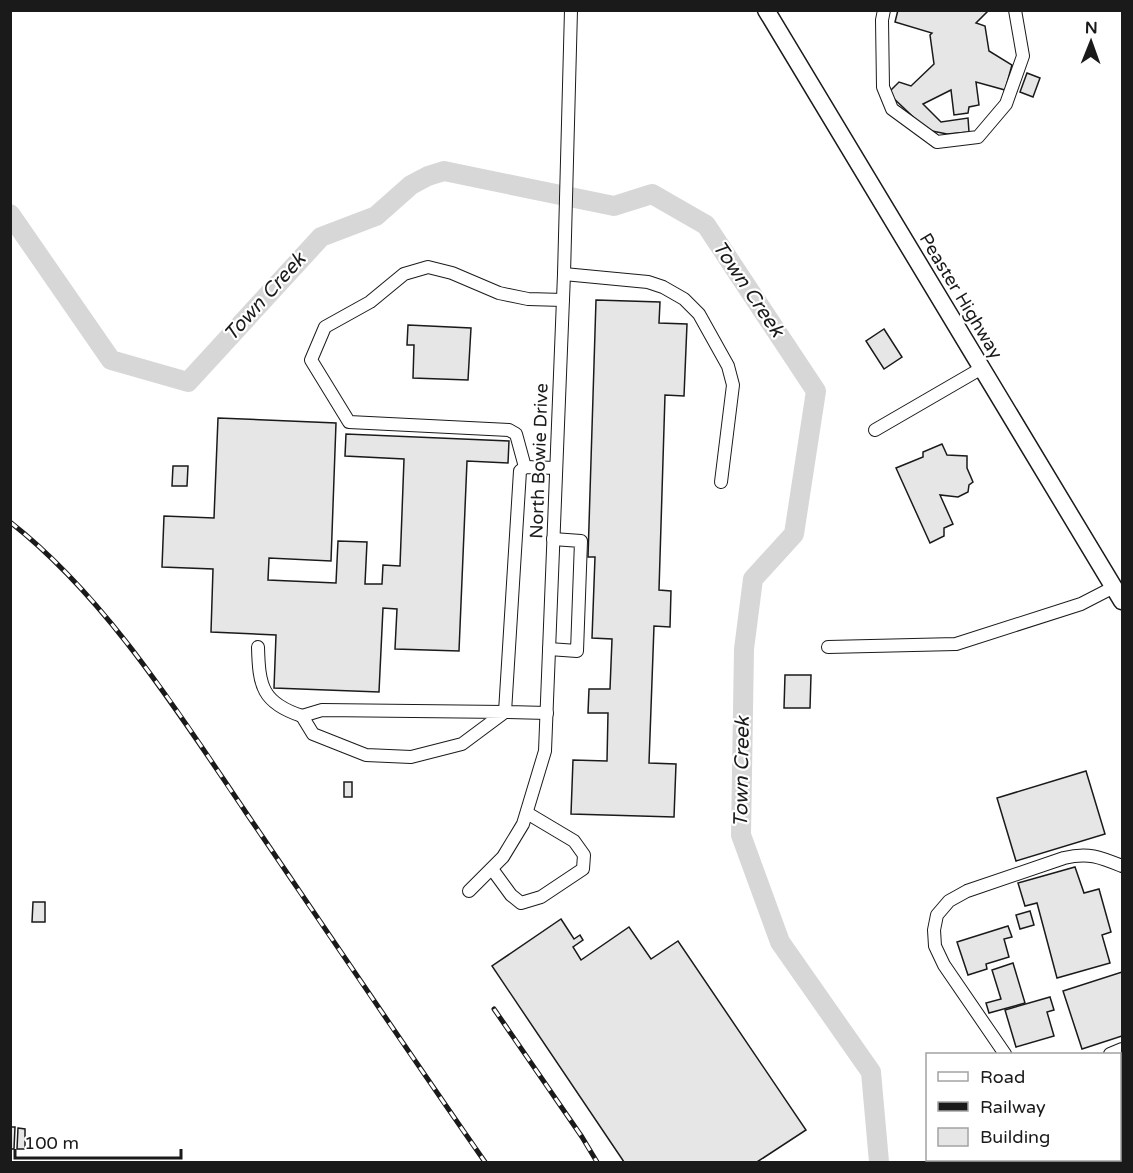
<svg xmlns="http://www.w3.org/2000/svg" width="1133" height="1173" font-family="'Varela Round',sans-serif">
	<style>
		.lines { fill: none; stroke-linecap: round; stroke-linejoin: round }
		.river { stroke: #d7d7d7; stroke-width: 20 }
		.building { fill: #e6e6e6; stroke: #1a1a1a; stroke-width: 1.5 }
		.minor-casing { stroke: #1a1a1a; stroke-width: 14 }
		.major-casing { stroke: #1a1a1a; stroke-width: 19 }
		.minor { stroke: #fff; stroke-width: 12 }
		.major { stroke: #fff; stroke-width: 16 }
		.rail-casing { stroke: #1a1a1a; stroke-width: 5 }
		.rail { stroke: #fff; stroke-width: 3; stroke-dasharray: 9; stroke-linecap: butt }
		.labels { text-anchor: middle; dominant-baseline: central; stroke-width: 4.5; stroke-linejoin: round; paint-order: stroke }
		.street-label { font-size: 18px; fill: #1a1a1a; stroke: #fff }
		.water-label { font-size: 20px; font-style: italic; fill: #1a1a1a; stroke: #fff }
	</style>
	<rect width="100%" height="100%" fill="#fff"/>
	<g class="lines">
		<!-- river -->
		<path class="river" d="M10 214 111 360 188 382 321 237 376 216 411 185 428 176 444 171 614 206 652 194 706 225 816 391 794 534 753 579 744 649 741 835 780 942 871 1072 879 1162"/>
	</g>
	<!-- building -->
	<g class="building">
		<path d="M898 10H989L976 23 985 26 989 51 1012 65 1005 90 976 82 979 105 969 107 968 113 954 115 951 90 923 104 941 122 968 118 969 132 947 134 927 130 888 93 899 82 911 86 934 64 930 35 932 33 895 22Z"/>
		<path d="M1027 73 1040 78 1033 97 1020 92Z"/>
		<path d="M596 300 660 302 659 323 687 324 684 396 665 395 659 590 671 591 670 627 654 626 649 763 676 764 674 817 571 814 573 760 607 761 608 713H588L589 689H610L612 639 592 638 595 557H588Z"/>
		<path d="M408 325 471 328 468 380 413 378 414 345H407Z"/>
		<path d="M884 329 902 357 884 369 866 341Z"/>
		<path d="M218 418 336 423 331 561 269 558 268 580 336 583 338 541 367 542 365 584H382L383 565 400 566 404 459 345 456 346 434 509 441 508 463 467 461 459 651 395 649 397 609 383 608 379 692 274 688 276 635 211 632 213 569 162 567 164 516 214 518Z"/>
		<path d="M942 444 947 455 967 456V468L973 482 969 485 968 492 958 497 940 495 953 524 944 528V536L930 543 896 468 923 457V452Z"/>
		<path d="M173 466H188L187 486H172Z"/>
		<path d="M785 675H811L810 708H784Z"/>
		<path d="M1086 771 1105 834 1016 861 997 798Z"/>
		<rect x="344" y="782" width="8" height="15"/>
		<path d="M1075 867 1084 893 1099 889 1111 932 1102 935 1110 963 1057 978 1037 903 1025 906 1018 883Z"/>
		<path d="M33 902H45V922H32Z"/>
		<path d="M1030 911 1034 925 1020 929 1016 915Z"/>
		<path d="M561 919 574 939 580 935 583 940 573 947 581 960 629 927 651 959 678 941 806 1130 757 1162H624L492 966Z"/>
		<path d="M1008 926 1012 937 1004 939 1009 957 986 964 987 969 968 975 957 942Z"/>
		<path d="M1013 963 1025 1003 989 1013 986 1003 1001 999 992 970Z"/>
		<path d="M1122 972V1036L1082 1049 1063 991Z"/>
		<path d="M1050 997 1054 1010 1047 1012 1054 1036 1016 1047 1005 1010Z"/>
		<path d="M10 1127H15L14 1149H10Z"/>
		<path d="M18 1128 25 1129V1149H17Z"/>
	</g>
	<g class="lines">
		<defs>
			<g id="minor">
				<path d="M884 10 882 20 883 87 892 109 937 142 978 137 1006 104 1023 56 1015 10"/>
				<path d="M564 274 648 282 663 287 684 299 699 314 728 366 733 385 721 482"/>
				<path d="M875 430 982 368"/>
				<path d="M525 467 516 434 509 430 349 422 311 360 325 327 370 302 404 274 428 267 452 273 499 293 528 299 563 300"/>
				<path d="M258 647C259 686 262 703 302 716"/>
				<path d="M828 647 956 644 1081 604 1114 587"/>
				<path d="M549 649 577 651 581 541 553 539"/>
				<path d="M547 713 505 712 462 744 411 757 366 755 313 734 302 716 322 710 505 712 520 471 525 467 556 468"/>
				<path d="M492 869 511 895 521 903 541 897 583 869 584 855 574 841 527 813"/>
				<path d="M469 891 503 857 523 824 545 751 564 274 571 10"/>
				<path d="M1005 1054 944 965 935 946 934 930 937 915 949 901 967 891 1064 858C1088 852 1100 857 1122 866"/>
				<path d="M1110 1054 1122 1049"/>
			</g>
			<path id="major" d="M766 10 1122 601"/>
		</defs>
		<!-- minor casing -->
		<use href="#minor" class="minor-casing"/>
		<!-- major casing -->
		<use href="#major" class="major-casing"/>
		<!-- minor -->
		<use href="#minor" class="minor"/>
		<!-- major -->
		<use href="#major" class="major"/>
		<defs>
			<g id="rail">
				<path d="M10 522C106 597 179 714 247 814 326 930 405 1047 485 1162"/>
				<path d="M494 1009 582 1137 597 1162"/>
			</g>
		</defs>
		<!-- rail casing -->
		<use href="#rail" class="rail-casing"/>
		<!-- rail -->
		<use href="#rail" class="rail"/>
	</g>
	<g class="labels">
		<!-- street labels -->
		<g class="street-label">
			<text transform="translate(961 296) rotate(59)">Peaster Highway</text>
			<text transform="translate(539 461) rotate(-88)">North Bowie Drive</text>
		</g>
		<!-- water labels -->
		<g class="water-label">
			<text transform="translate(748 289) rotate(56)">Town Creek</text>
			<text transform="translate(265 297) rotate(-48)">Town Creek</text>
			<text transform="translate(742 772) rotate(-89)">Town Creek</text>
		</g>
	</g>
	<!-- border -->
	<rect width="1133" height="1173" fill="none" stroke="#1a1a1a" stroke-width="24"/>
	<!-- legend -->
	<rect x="926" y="1053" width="195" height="108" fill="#ffffff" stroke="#a3a3a3" stroke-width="1.5"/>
	<rect x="938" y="1072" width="30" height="9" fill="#ffffff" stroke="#a3a3a3" stroke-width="1.5"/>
	<text x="980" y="1083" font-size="18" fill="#1a1a1a">Road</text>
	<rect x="938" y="1102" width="30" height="9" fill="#1a1a1a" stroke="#a3a3a3" stroke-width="1.5"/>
	<text x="980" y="1113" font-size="18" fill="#1a1a1a">Railway</text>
	<rect x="938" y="1128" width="30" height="18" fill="#e6e6e6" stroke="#a3a3a3" stroke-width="1.5"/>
	<text x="980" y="1143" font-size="18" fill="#1a1a1a">Building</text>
	<!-- north arrow -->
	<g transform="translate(1091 42) rotate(1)" stroke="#ffffff" stroke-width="4.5" paint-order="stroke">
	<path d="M0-4.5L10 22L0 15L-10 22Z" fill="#1a1a1a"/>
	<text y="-9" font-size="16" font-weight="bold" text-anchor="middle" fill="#1a1a1a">N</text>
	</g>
	<!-- scale -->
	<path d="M15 1149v9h166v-9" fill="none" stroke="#1a1a1a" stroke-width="3"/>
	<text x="24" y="1149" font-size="18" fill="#1a1a1a" stroke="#ffffff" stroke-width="4.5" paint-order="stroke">100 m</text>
</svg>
